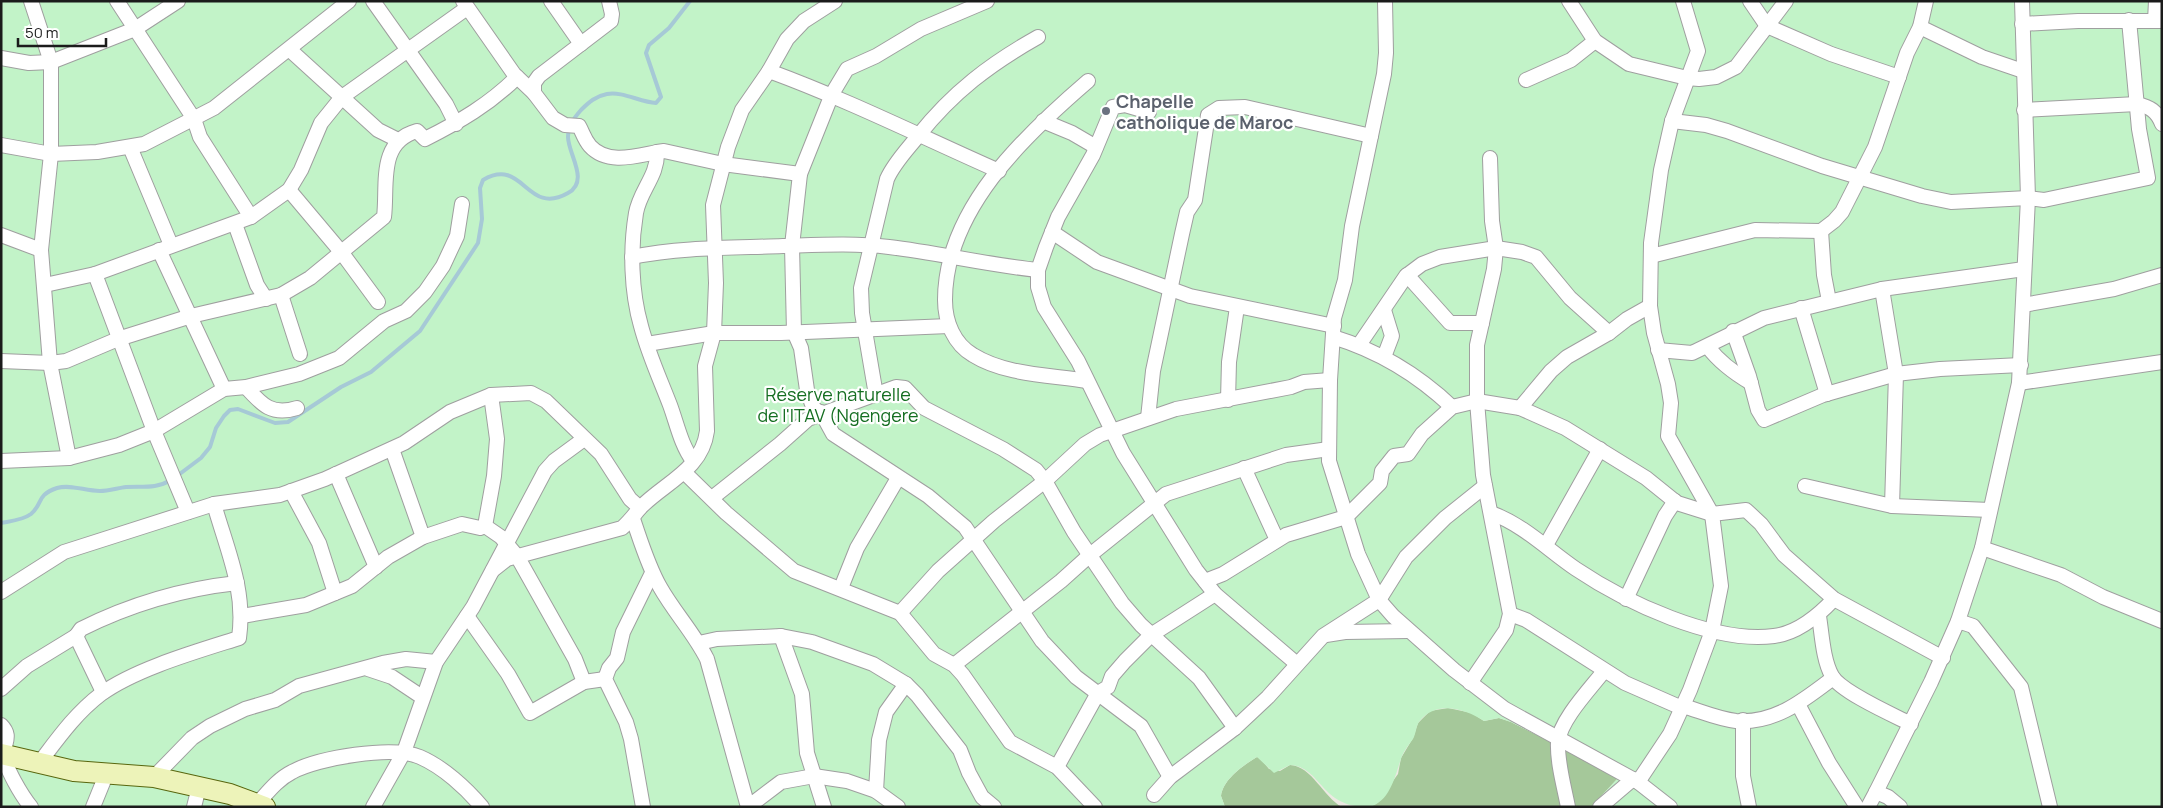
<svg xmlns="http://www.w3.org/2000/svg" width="2163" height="808" font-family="Manrope,sans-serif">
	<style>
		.forest { fill: #a5c89a }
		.park { fill: #c2f3c8 }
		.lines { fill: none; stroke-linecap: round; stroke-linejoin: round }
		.stream { stroke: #a6c9d6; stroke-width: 4 }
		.street-casing { stroke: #9f9f9f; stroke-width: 16 }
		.secondary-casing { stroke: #58660e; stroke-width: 22 }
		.street { stroke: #fff; stroke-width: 14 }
		.secondary { stroke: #edf3b9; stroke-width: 20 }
		.worship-dot { fill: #6b7280; stroke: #fff; stroke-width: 2 }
		.labels { text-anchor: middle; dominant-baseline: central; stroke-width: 4.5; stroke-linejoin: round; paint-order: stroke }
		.worship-label { font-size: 18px; font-weight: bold; fill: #5b616d; stroke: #fff; text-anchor: start }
		.park-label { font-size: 18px; fill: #156e21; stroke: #fff }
	</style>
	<rect width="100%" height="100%" fill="#ece9e2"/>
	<!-- forest -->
	<g class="forest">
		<path d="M1448 708 1472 713 1484 721 1499 718 1511 722 1619 777 1591 807H1369L1377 803 1398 774 1401 758 1413 738 1418 723 1430 711Z"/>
		<path d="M1257 757 1260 758 1269 769 1280 771 1290 765C1312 766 1323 797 1342 807H1225L1221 796C1223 779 1244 765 1257 757Z"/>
	</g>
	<!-- park -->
	<path class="park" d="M1 1H2162V807H1591L1619 777 1511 722 1499 718 1484 721C1464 708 1435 700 1419 722 1416 726 1416 734 1413 739 1408 746 1403 752 1401 759 1395 776 1390 802 1369 807 1320 808 1322 767 1290 765L1274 773 1257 757C1244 765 1223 779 1221 796L1225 807H1Z"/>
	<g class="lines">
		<!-- stream -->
		<g class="stream">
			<path d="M177 476 201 458 210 447 216 428 224 416 230 410 238 409 275 423 288 422 341 387 371 372 420 331 478 243 482 219 480 188 483 180C524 156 526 217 568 193 590 181 568 154 568 137 568 126 574 118 581 110 589 102 596 96 607 94 622 91 640 102 656 103L661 97 646 53 649 45 669 28 690 1"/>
			<path d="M1 523C11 521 23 520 31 514 43 504 36 495 57 488 71 484 85 491 100 491 108 491 118 488 126 487 143 486 156 489 171 480"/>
		</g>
		<defs>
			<g id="street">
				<path d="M31 1 51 62V154L41 250 50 363 69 458"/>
				<path d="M117 1 194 119 200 137 251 217"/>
				<path d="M373 1 446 104 456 124"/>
				<path d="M463 1 514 74 534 93 553 118 565 125 579 126C583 133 584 139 590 146 607 165 636 156 657 152"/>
				<path d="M551 1 581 44"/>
				<path d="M1385 1 1386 53 1384 74 1352 226 1345 280 1334 318 1330 380 1329 461 1358 554 1379 600 1393 616 1454 670 1505 709 1638 782 1670 807"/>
				<path d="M1569 1 1595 41 1629 64 1687 78 1699 79 1716 77 1736 67 1786 1"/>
				<path d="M1750 1 1767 26 1831 54 1899 77"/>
				<path d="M2155 21 2156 1"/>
				<path d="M2022 24 2078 21H2162"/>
				<path d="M1920 27 1982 57 2023 71"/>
				<path d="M290 50 378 130 398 140"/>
				<path d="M1 58 29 63 51 62 135 29 178 1"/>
				<path d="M769 71C848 100 922 137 999 171"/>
				<path d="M1526 80 1571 60 1595 41"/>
				<path d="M534 93V83L539 76 611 21 612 14 609 1"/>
				<path d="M2024 110 2137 104C2150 107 2157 111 2162 124"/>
				<path d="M1149 112 1125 105 1113 107 1093 155 1058 217 1046 247 1038 270V287L1044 307 1078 361 1123 453 1196 570 1215 594 1297 664"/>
				<path d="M1043 121 1072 133 1096 147"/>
				<path d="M1672 121 1706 125 1727 131 1822 166 1922 196 1951 202 2028 198 2044 200 2148 178 2139 129 2129 20"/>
				<path d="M1 145 51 154 97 152 144 144 214 108 349 1"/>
				<path d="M130 147 171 245"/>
				<path d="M289 190 342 253 378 302"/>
				<path d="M235 224 257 285 266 299"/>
				<path d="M1821 231 1824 275 1829 301"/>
				<path d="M1052 232 1097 262 1190 296 1334 326"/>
				<path d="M1 235 41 250"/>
				<path d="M159 250 224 389"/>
				<path d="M1651 256 1755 230 1821 231 1834 221 1842 212 1875 147 1907 53 1920 27 1926 1"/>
				<path d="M632 257C681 247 732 248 783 246 818 245 854 243 889 247 939 253 988 265 1038 270"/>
				<path d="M95 274 154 431 188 512"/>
				<path d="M1407 275 1450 323H1482"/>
				<path d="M45 285 95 274 251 217 289 190 301 170 321 123 342 97 467 8"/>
				<path d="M1882 289 1896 374 1892 506"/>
				<path d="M281 295 300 354"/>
				<path d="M2023 305 2114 289 2162 275"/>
				<path d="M1801 308 1827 394"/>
				<path d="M1384 310 1392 336 1384 357"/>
				<path d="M1733 331 1749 376 1758 410 1764 420 1823 395 1896 374 1940 369 2021 365"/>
				<path d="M1333 337C1379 351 1417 374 1452 407"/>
				<path d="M647 344 714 333H781L949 326"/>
				<path d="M1359 345 1406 276 1422 264 1440 257 1496 248 1522 252 1536 257 1570 298 1609 333"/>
				<path d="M1708 347C1720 363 1734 373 1751 383"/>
				<path d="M1658 350 1692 353 1764 318 1882 289 2024 269"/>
				<path d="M1 361 50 363 66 361 118 339 191 316 281 295 310 278 384 217C388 186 377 142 417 131L425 139C459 122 490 104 517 77"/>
				<path d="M1087 381C1050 375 1005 375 973 355 954 344 945 322 945 300 945 210 1024 136 1088 81"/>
				<path d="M2019 383 2162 362"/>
				<path d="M246 387C262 405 272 416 297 408"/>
				<path d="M876 395 862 313 861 288 887 179C894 163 907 150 918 136 953 92 990 64 1038 37"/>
				<path d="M1228 400 1229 362 1237 307"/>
				<path d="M1520 408 1551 371 1567 357 1609 333 1627 319 1650 306"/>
				<path d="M821 412 833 434 928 496 965 527 1042 641 1076 677 1141 726 1170 777"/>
				<path d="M819 413 813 407 807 390 801 348 794 332 792 246 800 174 832 94 847 69 876 56 921 29 987 1"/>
				<path d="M1148 418 1153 371 1182 234 1187 212 1195 200 1208 115 1219 108 1245 107 1371 136"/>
				<path d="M392 449 423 537"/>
				<path d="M1 461 69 458 119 445 154 431 224 389 246 387 299 374 339 358 384 321 406 311 425 292 443 266 457 236 462 204"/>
				<path d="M693 461C681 445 677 424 670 405 660 379 648 353 641 326 631 291 630 249 636 213 640 190 658 176 657 152L664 151 723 164 800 174"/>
				<path d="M1244 468 1277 540"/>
				<path d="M685 473 726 513 794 571 900 613 934 654 954 665 963 675 1010 742 1057 767 1095 807"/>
				<path d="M336 474 376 567"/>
				<path d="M1805 486 1892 506 1990 510"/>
				<path d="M291 491 319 543 335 593"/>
				<path d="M712 498 780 444 808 419 896 387 905 388 924 408 1003 449 1036 470 1045 481 1074 532 1122 603 1141 625 1199 678 1235 728"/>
				<path d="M1491 513C1524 525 1548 550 1576 569 1625 602 1714 644 1774 636 1798 633 1819 615 1834 599"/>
				<path d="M633 519C641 542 648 566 660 587 674 612 694 633 707 659L748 807 781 782 814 776 847 781 876 791 898 807"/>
				<path d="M485 526 501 537 517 556 575 659 584 682"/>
				<path d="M485 526 494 476 497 439 491 395"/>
				<path d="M1546 545 1600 449"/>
				<path d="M1982 548 2061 575 2103 597 2162 621"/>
				<path d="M493 570 507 559 622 528C630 521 634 515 640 508 664 483 702 470 707 431L705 366 714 333 716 283 713 205 728 147 742 110 769 71 787 39 804 21 835 1"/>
				<path d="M1205 581 1223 574 1286 535 1346 517 1380 483 1382 471 1394 456 1408 454 1422 434 1452 407 1477 401 1520 408 1565 428 1646 478 1677 503 1712 514 1746 510 1761 524 1784 555 1834 599 1943 658"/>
				<path d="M841 588 857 548 898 478"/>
				<path d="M1 592 64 552 214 504 280 495 325 479 404 443 450 412 491 395 531 393 546 401 601 454 630 499 640 508"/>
				<path d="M1626 599 1665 516 1675 501"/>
				<path d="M900 613 938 571 994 521 1045 481 1085 444 1100 435 1176 409 1291 387 1304 382 1330 380"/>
				<path d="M1510 614 1526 620 1625 683 1682 708"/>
				<path d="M242 616 306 605 352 586 388 557 423 537 462 524 480 528 485 526"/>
				<path d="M467 616 508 674 530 713 584 682 605 679"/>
				<path d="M1819 616C1822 635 1823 660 1832 676 1841 692 1893 715 1911 724"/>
				<path d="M1958 621 1973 626 2021 687 2050 807"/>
				<path d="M1326 635 1345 632 1408 631"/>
				<path d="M781 636 802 694 807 753 824 807"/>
				<path d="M699 643 717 639 781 636 812 642 873 664 906 684 917 695 960 750 969 773 982 797 994 807"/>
				<path d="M954 665 1061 581 1090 555 1166 494 1286 455 1329 449"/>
				<path d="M368 669 392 677 422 697"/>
				<path d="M1470 683 1506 630 1510 614 1483 475 1477 401V345L1494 269 1496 248 1492 221 1490 158"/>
				<path d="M1 689 27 666 76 636"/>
				<path d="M103 692 76 636 81 629C131 604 182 589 237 583"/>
				<path d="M1798 704 1829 763 1857 807"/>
				<path d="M1683 706C1700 711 1718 719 1736 721 1775 724 1804 700 1833 678"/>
				<path d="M1743 720V776L1749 807"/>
				<path d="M1 725C12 736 4 742 4 754 5 768 22 796 31 807"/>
				<path d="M40 762C59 737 76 713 101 694 135 669 198 651 239 638 246 590 227 550 214 504"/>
				<path d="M1057 767 1098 693 1108 687 1112 676 1125 661 1151 635 1215 594"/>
				<path d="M154 777 192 738 210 726 245 709 275 700 299 686 383 663 406 659 436 662"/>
				<path d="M1638 782 1670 734 1690 690 1712 631 1721 586 1712 514 1668 436 1671 403 1668 384 1654 333 1650 306 1651 243 1661 170 1672 121 1698 51 1683 1"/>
				<path d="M876 791 879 740 886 712 906 684"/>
				<path d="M1154 795 1170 777 1235 728 1268 697 1323 636 1379 600 1406 557 1445 518 1485 486"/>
				<path d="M258 803C268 792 278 779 292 772 318 758 392 745 420 757 443 767 466 788 482 807"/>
				<path d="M93 807 106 775"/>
				<path d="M194 807 199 787"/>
				<path d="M373 807 404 752 436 662 473 607 545 471 554 461 584 439"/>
				<path d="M643 807 631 739 626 722 605 679 609 668 617 658 623 632 652 573"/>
				<path d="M1568 807C1564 786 1557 762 1558 742 1560 720 1591 688 1604 671"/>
				<path d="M1600 807 1633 779"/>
				<path d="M1868 807 1876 792"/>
				<path d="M1900 807 1888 797 1876 792 1931 682 1958 621 1982 548 2019 383 2028 198 2022 1"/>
			</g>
			<path id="secondary" d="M1 754 74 771 154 777 230 794 265 807"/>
		</defs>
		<!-- street casing -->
		<use href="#street" class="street-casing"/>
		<!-- secondary casing -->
		<use href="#secondary" class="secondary-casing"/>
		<!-- street -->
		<use href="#street" class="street"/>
		<!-- secondary -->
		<use href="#secondary" class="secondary"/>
	</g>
	<!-- markers -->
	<circle class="worship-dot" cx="1106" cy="111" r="5"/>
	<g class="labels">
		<!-- worship labels -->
		<g class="worship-label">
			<text x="1116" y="101">Chapelle<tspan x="1116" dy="21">catholique de Maroc</tspan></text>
		</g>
		<!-- park labels -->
		<g class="park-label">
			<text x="838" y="394">Réserve naturelle<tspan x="838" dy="21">de l'ITAV (Ngengere</tspan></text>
		</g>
	</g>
	<!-- border -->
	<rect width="2163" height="808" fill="none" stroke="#1b1b1b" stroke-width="5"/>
	<!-- scale -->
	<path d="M18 38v8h88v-8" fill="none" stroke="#1b1b1b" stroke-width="2.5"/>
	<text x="25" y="38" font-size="15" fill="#1b1b1b" stroke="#ffffff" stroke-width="4" paint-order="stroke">50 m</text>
</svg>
